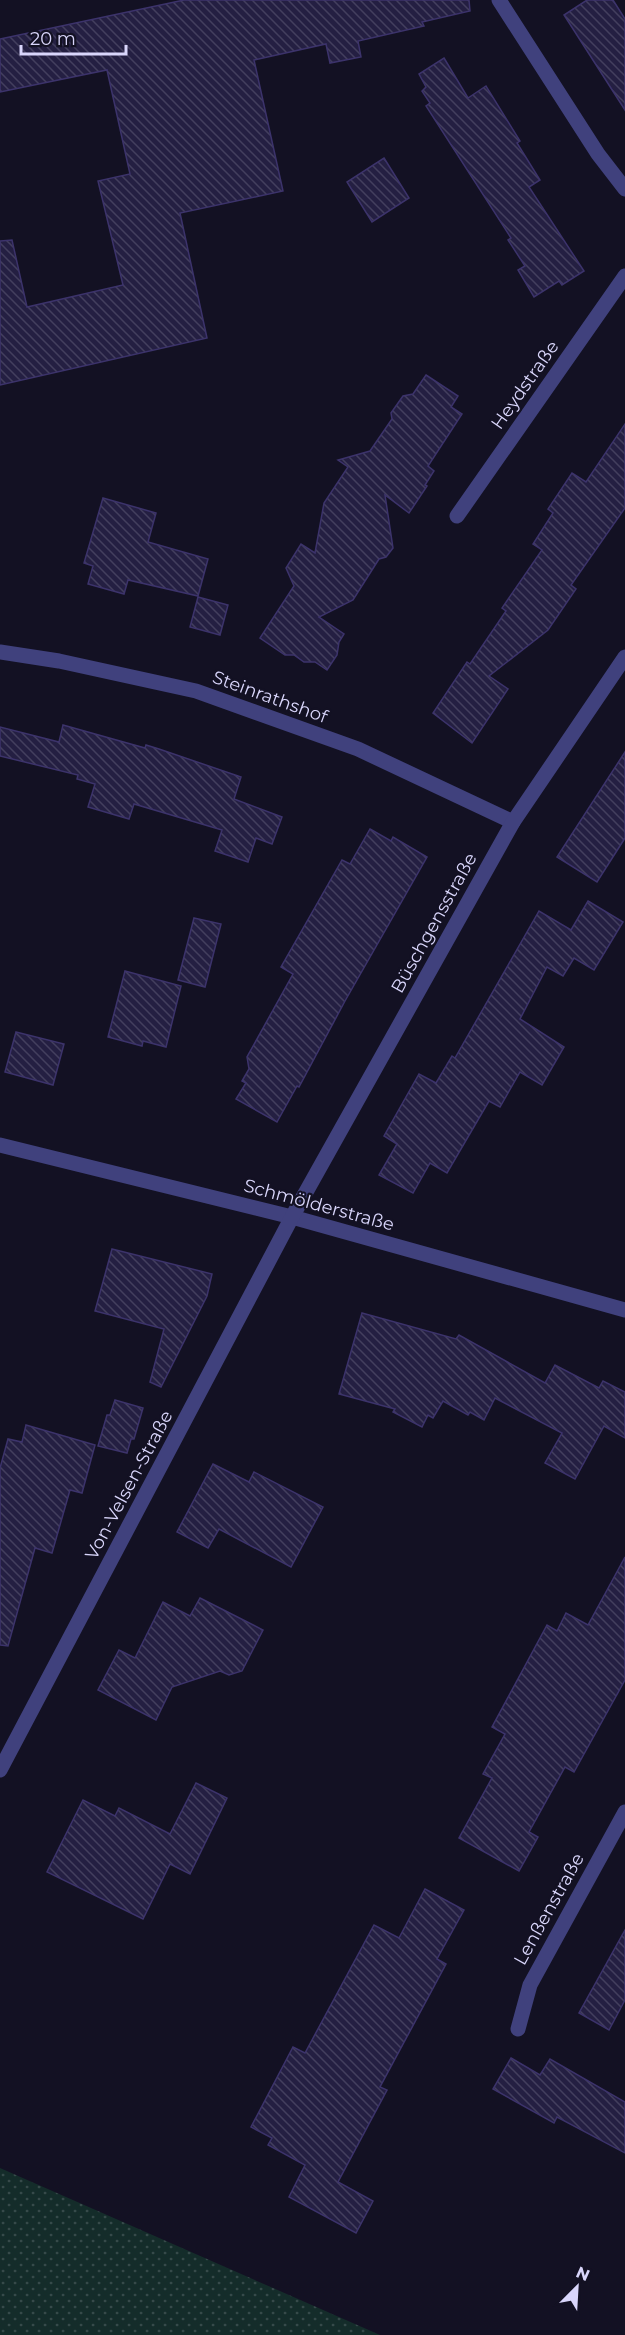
<svg xmlns="http://www.w3.org/2000/svg" width="625" height="2335" font-family="Montserrat,sans-serif">
	<style>
		.park { fill: url(#park-dots) }
		.building { fill: url(#building-back-hatch); stroke: #3c336b; stroke-width: 1.5 }
		.lines { fill: none; stroke-linecap: round; stroke-linejoin: round }
		.lane { stroke: #40417d; stroke-width: 15 }
		.street { stroke: #40417d; stroke-width: 15 }
		.labels { text-anchor: middle; dominant-baseline: central; stroke-width: 4.5; stroke-linejoin: round; paint-order: stroke }
		.street-label { font-size: 18px; fill: #d9d6fb; stroke: #131123 }
	</style>
	<defs>
		<pattern id="park-dots" width="8" height="8" patternUnits="userSpaceOnUse" patternTransform="scale(1.5)"><rect width="8" height="8" fill="#142c2a"/><path d="M2 2h.1M6 6h.1" fill="none" stroke="#364a4a" stroke-width="1.8" stroke-linecap="round"/></pattern>
		<pattern id="building-back-hatch" width="6" height="6" patternUnits="userSpaceOnUse" patternTransform="scale(1.5)"><rect width="6" height="6" fill="#241f42"/><path d="M-1 5l2 2M0 0l6 6M5-1l2 2" fill="none" stroke="#433f5e"/></pattern>
	</defs>
	<rect width="100%" height="100%" fill="#131123"/>
	<!-- park -->
	<path class="park" d="M0 2168 380 2335H0Z"/>
	<!-- building -->
	<g class="building">
		<path d="M184 0H469L470 11 422 22 424 26 358 41 361 57 330 63 326 44 254 60 283 191 180 213 207 338 0 385V241L12 240 27 307 123 285 98 181 130 174 107 70 0 92V39Z"/>
		<path d="M587 0H613L625 19V110L564 15Z"/>
		<path d="M444 58 468 98 486 86 520 141 517 143 540 180 529 187 584 271 562 285 559 281 534 297 518 270 525 266 508 240 511 238 426 106 430 103 422 91 426 87 419 74Z"/>
		<path d="M384 158 409 198 372 222 347 182Z"/>
		<path d="M426 375 458 396 451 407 462 414 428 466 434 471 425 485 427 486 409 513 385 495 393 548 386 557 379 559 353 600 319 617 344 634 339 642 337 655 327 670 315 662H304L294 655H285L260 638 294 586 286 568 301 544 315 553 324 503 348 467 338 460 370 451 392 419 391 413 403 396 413 394Z"/>
		<path d="M625 424V508L571 585 576 589 548 630 489 676 508 689 472 743 433 713 467 662 470 664 506 611 502 608 542 550 533 544 553 513 548 509 572 473 586 482Z"/>
		<path d="M103 498 156 513 148 542 208 559 198 596 128 580 124 594 88 584 93 566 84 563Z"/>
		<path d="M198 597 228 605 220 635 190 627Z"/>
		<path d="M63 725 145 748 146 745 159 749 241 777 234 799 282 817 272 844 256 838 248 862 215 851 222 830 134 804 129 819 88 807 95 784 77 779 78 775 0 756V727L59 742Z"/>
		<path d="M625 752V838L597 882 557 857Z"/>
		<path d="M370 829 391 841 393 837 427 857 345 1001 299 1087 297 1086 277 1122 236 1099 246 1083 242 1081 249 1069 247 1057 293 974 281 967 342 860 350 864Z"/>
		<path d="M588 901 623 922 594 970 574 958 563 976 547 967 520 1019 564 1047 542 1085 520 1072 500 1107 489 1101 447 1173 430 1163 413 1193 379 1175 397 1144 384 1136 419 1074 436 1083 452 1056 455 1058 539 911 571 930Z"/>
		<path d="M194 918 221 924 205 987 178 980Z"/>
		<path d="M125 971 181 986 166 1047 143 1041 142 1046 108 1037Z"/>
		<path d="M16 1032 64 1044 53 1085 5 1072Z"/>
		<path d="M112 1249 212 1274 207 1296 161 1387 150 1382 164 1329 95 1311Z"/>
		<path d="M362 1313 456 1339 459 1335 545 1383 555 1365 599 1388 603 1381 625 1392V1438L604 1426 575 1479 545 1463 562 1433 495 1398 484 1420 470 1412 468 1415 443 1401 433 1418 428 1415 422 1427 393 1412 395 1409 339 1394Z"/>
		<path d="M115 1400 143 1408 134 1439H131L127 1453 98 1446 107 1415H110Z"/>
		<path d="M26 1425 95 1445 82 1493 70 1490 52 1553 35 1548 8 1646 0 1645V1468L8 1439 22 1442Z"/>
		<path d="M213 1464 249 1482 254 1472 323 1507 291 1567 219 1529 208 1548 177 1532Z"/>
		<path d="M625 1557V1680L574 1772 565 1767 529 1832 538 1837 519 1871 459 1838 492 1778 483 1774 505 1734 492 1727 547 1625 557 1631 566 1613 588 1625Z"/>
		<path d="M200 1598 263 1630 242 1671 229 1675 220 1671 172 1687 156 1720 98 1690 119 1650 135 1658 163 1602 190 1616Z"/>
		<path d="M196 1783 227 1798 190 1874 170 1864 143 1919 47 1872 83 1800 115 1816 119 1808 170 1834Z"/>
		<path d="M425 1889 464 1910 437 1959 446 1964 380 2087 387 2090 338 2182 373 2201 356 2233 289 2197 305 2165 268 2145 272 2138 251 2127 293 2047 305 2053 374 1925 399 1938Z"/>
		<path d="M625 1930V2000L609 2030 579 2013Z"/>
		<path d="M511 2058 540 2075 550 2059 625 2102V2153L557 2117 554 2123 493 2089Z"/>
	</g>
	<g class="lines">
		<!-- lane -->
		<path class="lane" d="M457 516 625 276"/>
		<!-- street -->
		<g class="street">
			<path d="M499 0 598 154 625 189"/>
			<path d="M0 652 59 661 196 691 358 749 513 822"/>
			<path d="M0 1145 292 1217 625 1310"/>
			<path d="M0 1770 292 1217 513 822 625 657"/>
			<path d="M518 2029 530 1985 625 1812"/>
		</g>
	</g>
	<g class="labels">
		<!-- street labels -->
		<g class="street-label">
			<text transform="translate(525 385) rotate(-55)">Heydstraße</text>
			<text transform="translate(270 697) rotate(20)">Steinrathshof</text>
			<text transform="translate(434 923) rotate(-61)">Büschgensstraße</text>
			<text transform="translate(319 1205) rotate(15)">Schmölderstraße</text>
			<text transform="translate(129 1485) rotate(-62)">Von-Velsen-Straße</text>
			<text transform="translate(549 1909) rotate(-61)">Lenßenstraße</text>
		</g>
	</g>
	<!-- north arrow -->
	<g transform="translate(577 2287) rotate(24)" stroke="#131123" stroke-width="4.5" paint-order="stroke">
	<path d="M0-4.5L10 22L0 15L-10 22Z" fill="#d9d6fb"/>
	<text y="-9" font-size="16" font-weight="bold" text-anchor="middle" fill="#d9d6fb">N</text>
	</g>
	<!-- scale -->
	<path d="M21 45v9h105v-9" fill="none" stroke="#d9d6fb" stroke-width="3"/>
	<text x="30" y="45" font-size="18" fill="#d9d6fb" stroke="#131123" stroke-width="4.5" paint-order="stroke">20 m</text>
</svg>
